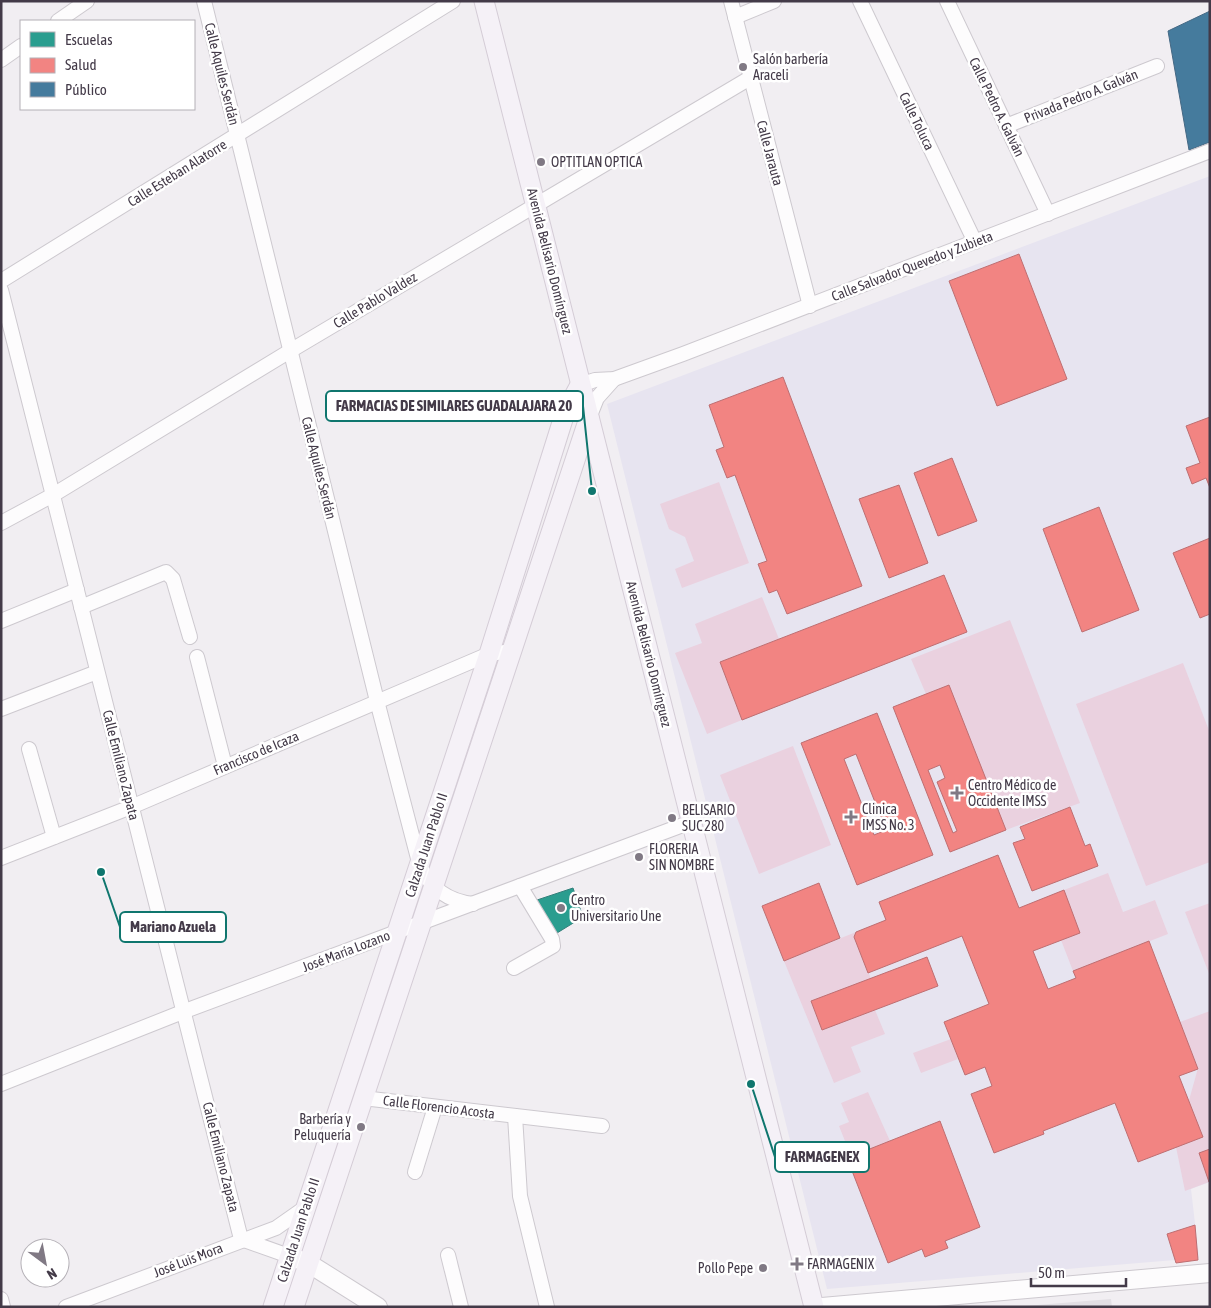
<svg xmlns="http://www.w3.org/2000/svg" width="1211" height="1308" font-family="'Asap Condensed',sans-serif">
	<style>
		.medical { fill: #e7e4f0 }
		.green { fill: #ead1df }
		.parking { fill: #e2dfe4 }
		.schools { fill: #2a9d8f; stroke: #327f7a }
		.health { fill: #f28482; stroke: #be6e71; fill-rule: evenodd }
		.public { fill: #457b9d; stroke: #446884 }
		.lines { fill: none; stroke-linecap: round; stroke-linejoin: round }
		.minor-casing { stroke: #cdc9cf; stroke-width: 16 }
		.tertiary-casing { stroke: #cdc9cf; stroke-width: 20 }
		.secondary-casing { stroke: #d4ccd6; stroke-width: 21 }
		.minor { stroke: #fdfcfd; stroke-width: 14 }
		.tertiary { stroke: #fdfcfd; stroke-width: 18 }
		.secondary { stroke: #f5f1f7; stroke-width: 19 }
		.poi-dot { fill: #807984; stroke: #fff; stroke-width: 2 }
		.labels { text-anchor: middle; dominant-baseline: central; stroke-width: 5; stroke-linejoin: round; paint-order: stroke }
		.poi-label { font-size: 14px; fill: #433a48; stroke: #fff; text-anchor: start }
		.street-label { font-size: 14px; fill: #433a48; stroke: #fff }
		.leader { fill: none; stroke: #0f766e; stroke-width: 2 }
		.callout-dot { fill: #0f766e; stroke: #fff; stroke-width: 2 }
		.callout { fill: #fff; stroke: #0f766e; stroke-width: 2 }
		.callout-label { font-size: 15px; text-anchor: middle; font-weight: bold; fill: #433a48 }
	</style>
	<rect width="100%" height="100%" fill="#f1eef2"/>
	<!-- medical -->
	<path class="medical" d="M1210 176V1182L1191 1189 1199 1258 827 1289 607 404Z"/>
	<!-- green -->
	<g class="green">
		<path d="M719 482 749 563 682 588 675 569 694 561 685 537 669 529 660 504Z"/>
		<path d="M762 597 779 639 720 662 742 720 707 734 675 653 702 643 695 624Z"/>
		<path d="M1010 620 1080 803 1006 830 949 685 926 694 911 659Z"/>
		<path d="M1183 663 1210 733V862L1146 886 1076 704Z"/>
		<path d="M793 746 831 845 759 874 720 775Z"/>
		<path d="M1108 873 1123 912 1155 900 1168 934 1073 971 1061 940 1064 890Z"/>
		<path d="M1210 903V976L1185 912Z"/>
		<path d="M856 932 855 937 871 979 811 1001 822 1030 875 1010 885 1034 851 1047 861 1072 834 1083 784 961Z"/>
		<path d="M1210 1011V1149L1199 1154 1209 1182 1185 1191 1176 1147 1198 1068 1180 1022Z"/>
		<path d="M951 1039 958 1059 921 1073 913 1053Z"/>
		<path d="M868 1092 890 1141 851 1156 839 1126 849 1122 841 1103Z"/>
	</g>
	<!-- parking -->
	<path class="parking" d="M1111 1299 1112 1307H1091V1302V1307H1013Z"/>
	<!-- schools -->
	<path class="schools" d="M573 888 583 917 557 933 537 900Z"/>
	<!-- health -->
	<g class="health">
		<path d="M1019 254 1067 379 997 406 949 281Z"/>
		<path d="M783 377 862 586 787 614 777 590 769 593 758 564 767 561 735 475 727 478 716 450 724 447 709 405Z"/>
		<path d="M1210 417V488L1206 478 1192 484 1186 468 1200 463 1186 426Z"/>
		<path d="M952 458 977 521 938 536 914 473Z"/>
		<path d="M899 485 928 563 889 578 859 499Z"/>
		<path d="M1099 507 1139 610 1082 632 1043 529Z"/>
		<path d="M1210 538V614L1200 618 1173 553Z"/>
		<path d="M944 575 967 632 742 720 720 662Z"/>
		<path d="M949 685 1006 830 950 852 893 707ZM940 765 945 778 937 782 957 831 953 833 928 770Z"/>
		<path d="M877 713 933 855 857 885 801 743ZM856 754 886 830 874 835 844 759Z"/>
		<path d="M1070 807 1085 846 1090 844 1098 866 1032 891 1013 843 1025 839 1020 827Z"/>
		<path d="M998 855 1019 908 1064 890 1080 933 1033 951 1048 989 1076 978 1073 971 1149 941 1198 1069 1179 1076 1203 1137 1138 1162 1115 1103 1043 1131 1044 1134 994 1153 971 1094 992 1086 985 1067 965 1075 944 1022 989 1004 962 936 868 973 854 937 856 932 886 920 879 902Z"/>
		<path d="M819 883 840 938 784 961 762 906Z"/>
		<path d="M927 957 938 986 822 1030 811 1001Z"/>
		<path d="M940 1121 980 1227 945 1241 948 1248 925 1257 922 1249 888 1263 847 1158Z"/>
		<path d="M1210 1149V1182H1209L1199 1153Z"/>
		<path d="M1195 1225 1198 1260 1176 1263 1167 1234Z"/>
	</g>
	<!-- public -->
	<path class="public" d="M1210 11V142L1189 150 1168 31Z"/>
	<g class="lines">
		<defs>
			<g id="minor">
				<path d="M204 1 377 701 420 866C431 889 448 901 473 904"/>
				<path d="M731 1 810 306"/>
				<path d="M860 1 975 242"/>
				<path d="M947 1 1048 214"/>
				<path d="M735 17 774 1"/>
				<path d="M58 21 87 1"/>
				<path d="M1 60 21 46"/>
				<path d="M1006 126 1157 66"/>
				<path d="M1 281 453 1"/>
				<path d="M1 290 241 1239"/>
				<path d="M580 385 595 380 614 379 683 354 1210 151"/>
				<path d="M589 418 597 398 614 379"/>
				<path d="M1 523 53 495 290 351 750 78"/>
				<path d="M81 607 166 572 173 579 190 637"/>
				<path d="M1 621 77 590"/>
				<path d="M197 657 225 766"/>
				<path d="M1 709 97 672"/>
				<path d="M29 749 54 837"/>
				<path d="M1 858 131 807 489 654 512 651"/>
				<path d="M514 968 553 946 552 939 520 886"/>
				<path d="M1 1084 185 1011 691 822"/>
				<path d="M363 1098 602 1126"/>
				<path d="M515 1116 520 1196 547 1307"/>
				<path d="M415 1172 435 1107"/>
				<path d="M241 1239 289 1256"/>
				<path d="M448 1255 461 1307"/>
				<path d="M1 1299 3 1307"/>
				<path d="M66 1307 276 1228 306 1207"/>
			</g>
			<g id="tertiary">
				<path d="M289 1256 308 1263 378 1307"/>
				<path d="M822 1307 1210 1273"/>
			</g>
			<g id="secondary">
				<path d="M484 1 814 1307"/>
				<path d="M273 1307 489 654 565 413 580 385"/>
				<path d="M294 1307 589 418"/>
			</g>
		</defs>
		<!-- minor casing -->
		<use href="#minor" class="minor-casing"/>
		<!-- tertiary casing -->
		<use href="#tertiary" class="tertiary-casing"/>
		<!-- secondary casing -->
		<use href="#secondary" class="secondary-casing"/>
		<!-- minor -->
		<use href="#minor" class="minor"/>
		<!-- tertiary -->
		<use href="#tertiary" class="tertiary"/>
		<!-- secondary -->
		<use href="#secondary" class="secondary"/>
	</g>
	<!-- markers -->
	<g class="poi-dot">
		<circle cx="743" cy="67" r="5"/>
		<circle cx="541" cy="162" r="5"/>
		<path d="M954.5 785.5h5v5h5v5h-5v5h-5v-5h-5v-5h5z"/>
		<path d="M848.5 809.5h5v5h5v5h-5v5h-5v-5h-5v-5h5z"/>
		<circle cx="672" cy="818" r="5"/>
		<circle cx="639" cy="857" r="5"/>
		<circle cx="561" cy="908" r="5"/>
		<circle cx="361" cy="1127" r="5"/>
		<path d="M794.5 1256.5h5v5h5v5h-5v5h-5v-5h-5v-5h5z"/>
		<circle cx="763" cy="1268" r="5"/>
	</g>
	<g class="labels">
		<!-- poi labels -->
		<g class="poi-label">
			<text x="753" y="59">Salón barbería<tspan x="753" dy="16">Araceli</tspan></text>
			<text x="551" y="162">OPTITLAN OPTICA</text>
			<text x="968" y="785">Centro Médico de<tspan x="968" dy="16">Occidente IMSS</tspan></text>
			<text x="862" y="809">Clinica<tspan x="862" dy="16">IMSS No. 3</tspan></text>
			<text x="682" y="810">BELISARIO<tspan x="682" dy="16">SUC 280</tspan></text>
			<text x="649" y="849">FLORERIA<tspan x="649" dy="16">SIN NOMBRE</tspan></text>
			<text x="571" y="900">Centro<tspan x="571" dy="16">Universitario Une</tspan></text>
			<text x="351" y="1119" text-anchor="end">Barbería y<tspan x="351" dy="16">Peluquería</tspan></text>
			<text x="807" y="1264">FARMAGENIX</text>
			<text x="753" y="1268" text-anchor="end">Pollo Pepe</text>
		</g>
		<!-- street labels -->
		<g class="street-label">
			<text transform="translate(222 74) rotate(76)">Calle Aquiles Serdán</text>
			<text transform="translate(1081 96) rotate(-22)">Privada Pedro A. Galván</text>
			<text transform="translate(997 107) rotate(64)">Calle Pedro A. Galván</text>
			<text transform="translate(917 121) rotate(64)">Calle Toluca</text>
			<text transform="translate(770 153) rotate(75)">Calle Jarauta</text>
			<text transform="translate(177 173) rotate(-32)">Calle Esteban Alatorre</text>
			<text transform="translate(550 261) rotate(76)">Avenida Belisario Domínguez</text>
			<text transform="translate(912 266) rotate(-21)">Calle Salvador Quevedo y Zubieta</text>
			<text transform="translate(375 300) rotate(-31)">Calle Pablo Valdez</text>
			<text transform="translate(319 468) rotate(76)">Calle Aquiles Serdán</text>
			<text transform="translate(649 654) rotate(76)">Avenida Belisario Domínguez</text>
			<text transform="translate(256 753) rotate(-23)">Francisco de Icaza</text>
			<text transform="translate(121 765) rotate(76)">Calle Emiliano Zapata</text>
			<text transform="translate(426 845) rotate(-72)">Calzada Juan Pablo II</text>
			<text transform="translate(346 951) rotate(-21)">José María Lozano</text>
			<text transform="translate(439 1107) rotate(7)">Calle Florencio Acosta</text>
			<text transform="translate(221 1157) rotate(76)">Calle Emiliano Zapata</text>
			<text transform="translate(298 1230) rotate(-72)">Calzada Juan Pablo II</text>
			<text transform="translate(188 1260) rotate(-21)">José Luis Mora</text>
		</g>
	</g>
	<!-- callouts -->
	<path class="leader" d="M592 491L583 406M101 872L120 927M751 1084L775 1157"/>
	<g class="callout-dot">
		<circle cx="592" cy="491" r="5"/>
		<circle cx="101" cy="872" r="5"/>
		<circle cx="751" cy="1084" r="5"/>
	</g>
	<g class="callout">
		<rect x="326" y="391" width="257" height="30" rx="5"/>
		<rect x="120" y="912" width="106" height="30" rx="5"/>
		<rect x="775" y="1142" width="94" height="30" rx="5"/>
	</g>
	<g class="callout-label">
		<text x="454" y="411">FARMACIAS DE SIMILARES GUADALAJARA 20</text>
		<text x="173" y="932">Mariano Azuela</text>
		<text x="822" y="1162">FARMAGENEX</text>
	</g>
	<!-- border -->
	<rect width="1211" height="1308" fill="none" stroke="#433a48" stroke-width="5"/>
	<!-- legend -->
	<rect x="20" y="20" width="175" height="90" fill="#ffffff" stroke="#b4b0b6"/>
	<rect x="30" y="32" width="25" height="15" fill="#2a9d8f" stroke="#b4b0b6"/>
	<text x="65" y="45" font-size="15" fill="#433a48">Escuelas</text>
	<rect x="30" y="58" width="25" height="15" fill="#f28482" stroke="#b4b0b6"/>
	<text x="65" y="70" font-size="15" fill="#433a48">Salud</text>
	<rect x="30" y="82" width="25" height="15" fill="#457b9d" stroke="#b4b0b6"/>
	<text x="65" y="95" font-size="15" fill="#433a48">Público</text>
	<!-- north arrow -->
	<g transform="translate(45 1263) rotate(148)"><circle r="24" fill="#ffffff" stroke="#b4b0b6"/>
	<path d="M0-4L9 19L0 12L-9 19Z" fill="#807984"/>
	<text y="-8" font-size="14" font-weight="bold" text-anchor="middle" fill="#433a48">N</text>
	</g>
	<!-- scale -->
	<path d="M1031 1278v8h95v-8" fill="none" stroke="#433a48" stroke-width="2.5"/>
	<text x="1038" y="1278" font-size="15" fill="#433a48" stroke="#ffffff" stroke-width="4" paint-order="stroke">50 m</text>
</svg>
